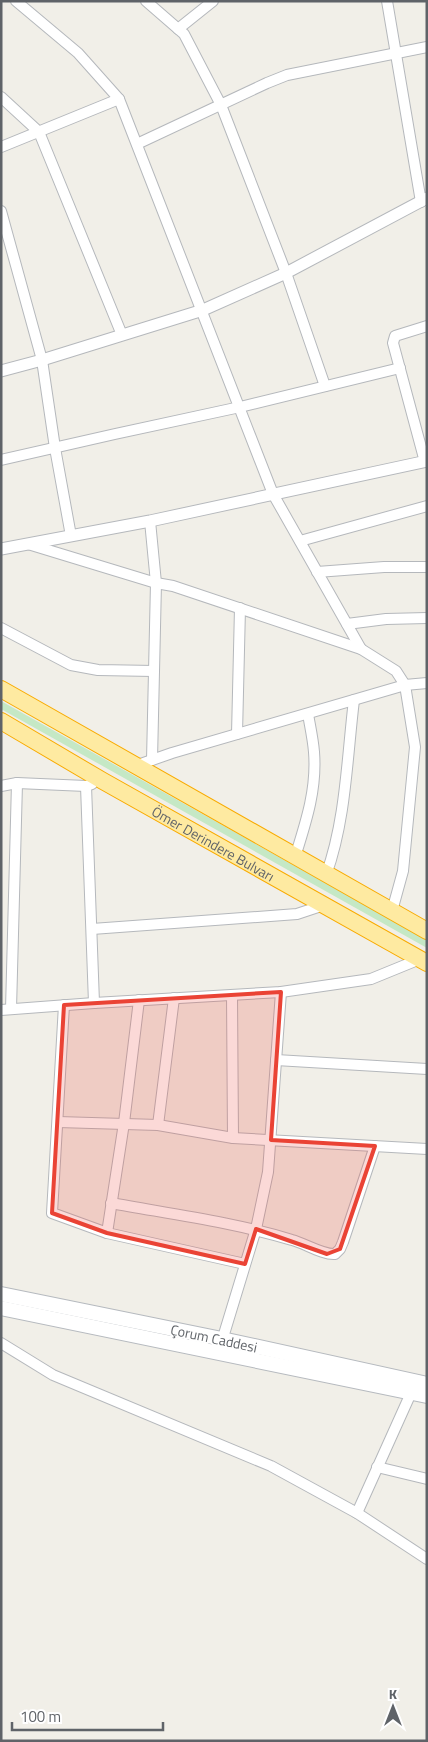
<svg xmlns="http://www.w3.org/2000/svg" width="428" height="1742" font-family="'Titillium Web',sans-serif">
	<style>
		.green { fill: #c5e8c5 }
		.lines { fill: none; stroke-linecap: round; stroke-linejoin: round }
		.minor-casing { stroke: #b5b8bc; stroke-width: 12 }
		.tertiary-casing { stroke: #b5b8bc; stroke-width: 13 }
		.secondary-casing { stroke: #b6babf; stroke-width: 16 }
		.trunk-casing { stroke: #f9ab00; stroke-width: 18 }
		.minor { stroke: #fff; stroke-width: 10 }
		.tertiary { stroke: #fff; stroke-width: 11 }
		.secondary { stroke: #fff; stroke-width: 14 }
		.trunk { stroke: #feeaa1; stroke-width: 16 }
		.marked { fill: #ea4335; fill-opacity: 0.2; stroke: #ea4335; stroke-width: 4; stroke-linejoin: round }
		.labels { text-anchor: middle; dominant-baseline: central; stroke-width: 4; stroke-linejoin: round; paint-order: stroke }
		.street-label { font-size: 14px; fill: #5f6368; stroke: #fff }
	</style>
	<rect width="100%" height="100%" fill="#f1efe8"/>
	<!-- green -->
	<path class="green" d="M1 701 427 940V948L1 709Z"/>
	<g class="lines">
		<defs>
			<g id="minor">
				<path d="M16 1 78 53 119 99 273 494 361 649"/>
				<path d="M146 1 184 34 221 105 286 273 325 386"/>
				<path d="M387 1 421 202"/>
				<path d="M178 29 213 1"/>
				<path d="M1 97 39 132 122 335"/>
				<path d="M137 144 267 83 287 75 427 47"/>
				<path d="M1 147 119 99"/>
				<path d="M1 211 42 360 55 448 71 536"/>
				<path d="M1 460 115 434 240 407 400 368"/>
				<path d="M425 462 393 343 395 336 427 326"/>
				<path d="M150 521 156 583 152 760"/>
				<path d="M300 541 427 506"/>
				<path d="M28 544 156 583 173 586 361 649 396 671 405 685 415 747 403 871 392 911"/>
				<path d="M317 572 384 567H427"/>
				<path d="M347 624 386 619 427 618"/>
				<path d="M1 628 71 665 98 670 154 671"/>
				<path d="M237 734 240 608"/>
				<path d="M135 766 172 753 405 685 427 683"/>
				<path d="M1 786 17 783 86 786 92 784"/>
				<path d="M86 786 94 1003"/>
				<path d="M295 857C306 822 317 789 314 752 313 739 310 726 308 714"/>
				<path d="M326 875C346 820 347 757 354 700"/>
				<path d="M92 929 297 914 324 905"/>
				<path d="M232 995 233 1138"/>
				<path d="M64 1005 52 1213 107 1233 245 1264"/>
				<path d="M11 1009 17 783"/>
				<path d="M1 1010 94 1003 281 992 371 979 420 959"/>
				<path d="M276 1060 427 1069"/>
				<path d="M58 1122 158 1125 233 1138 427 1149"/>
				<path d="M158 1125 174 998"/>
				<path d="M111 1203C171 1214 233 1222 292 1240 304 1243 323 1255 335 1254L340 1249 343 1242 375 1146"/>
				<path d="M107 1233 124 1123 139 1000"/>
				<path d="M1 1343 53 1375 271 1466 357 1513 427 1559"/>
				<path d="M221 1344 256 1229 268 1172 281 992"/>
				<path d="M377 1467 427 1479"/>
				<path d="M357 1513 411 1393"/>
			</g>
			<g id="tertiary">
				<path d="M1 371 42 360 203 310 286 273 427 198"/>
				<path d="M1 549 150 521 427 461"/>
			</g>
			<g id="secondary">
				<path d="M1 1294 222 1339 427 1384"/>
				<path d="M1 1308 427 1396"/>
			</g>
			<g id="trunk">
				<path d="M1 689 427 931"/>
				<path id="s1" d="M1 721 103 781 427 963"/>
			</g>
		</defs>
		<!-- minor casing -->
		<use href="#minor" class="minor-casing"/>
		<!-- tertiary casing -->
		<use href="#tertiary" class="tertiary-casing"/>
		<!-- secondary casing -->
		<use href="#secondary" class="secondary-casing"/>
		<!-- trunk casing -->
		<use href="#trunk" class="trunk-casing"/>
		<!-- minor -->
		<use href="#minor" class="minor"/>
		<!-- tertiary -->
		<use href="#tertiary" class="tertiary"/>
		<!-- secondary -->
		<use href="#secondary" class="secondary"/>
		<!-- trunk -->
		<use href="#trunk" class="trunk"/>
	</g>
	<!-- marked area -->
	<path class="marked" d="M281 992 271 1140 375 1146 340 1249 327 1254 256 1229 245 1264 107 1233 52 1213 64 1005Z"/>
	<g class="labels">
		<!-- street labels -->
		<g class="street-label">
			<text stroke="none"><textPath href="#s1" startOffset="245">Ömer Derindere Bulvarı</textPath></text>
			<text transform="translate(214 1338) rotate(12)">Çorum Caddesi</text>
		</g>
	</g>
	<!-- border -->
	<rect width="428" height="1742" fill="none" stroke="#5f6368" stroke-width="5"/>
	<!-- north arrow -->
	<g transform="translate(393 1707)" stroke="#ffffff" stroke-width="4" paint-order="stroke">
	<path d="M0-4L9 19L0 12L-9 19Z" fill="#5f6368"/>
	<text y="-8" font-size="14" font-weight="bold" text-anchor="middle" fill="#5f6368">K</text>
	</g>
	<!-- scale -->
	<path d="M12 1722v8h151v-8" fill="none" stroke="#5f6368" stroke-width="2.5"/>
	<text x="20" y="1722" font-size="15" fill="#5f6368" stroke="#ffffff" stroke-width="4" paint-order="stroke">100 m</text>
</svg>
